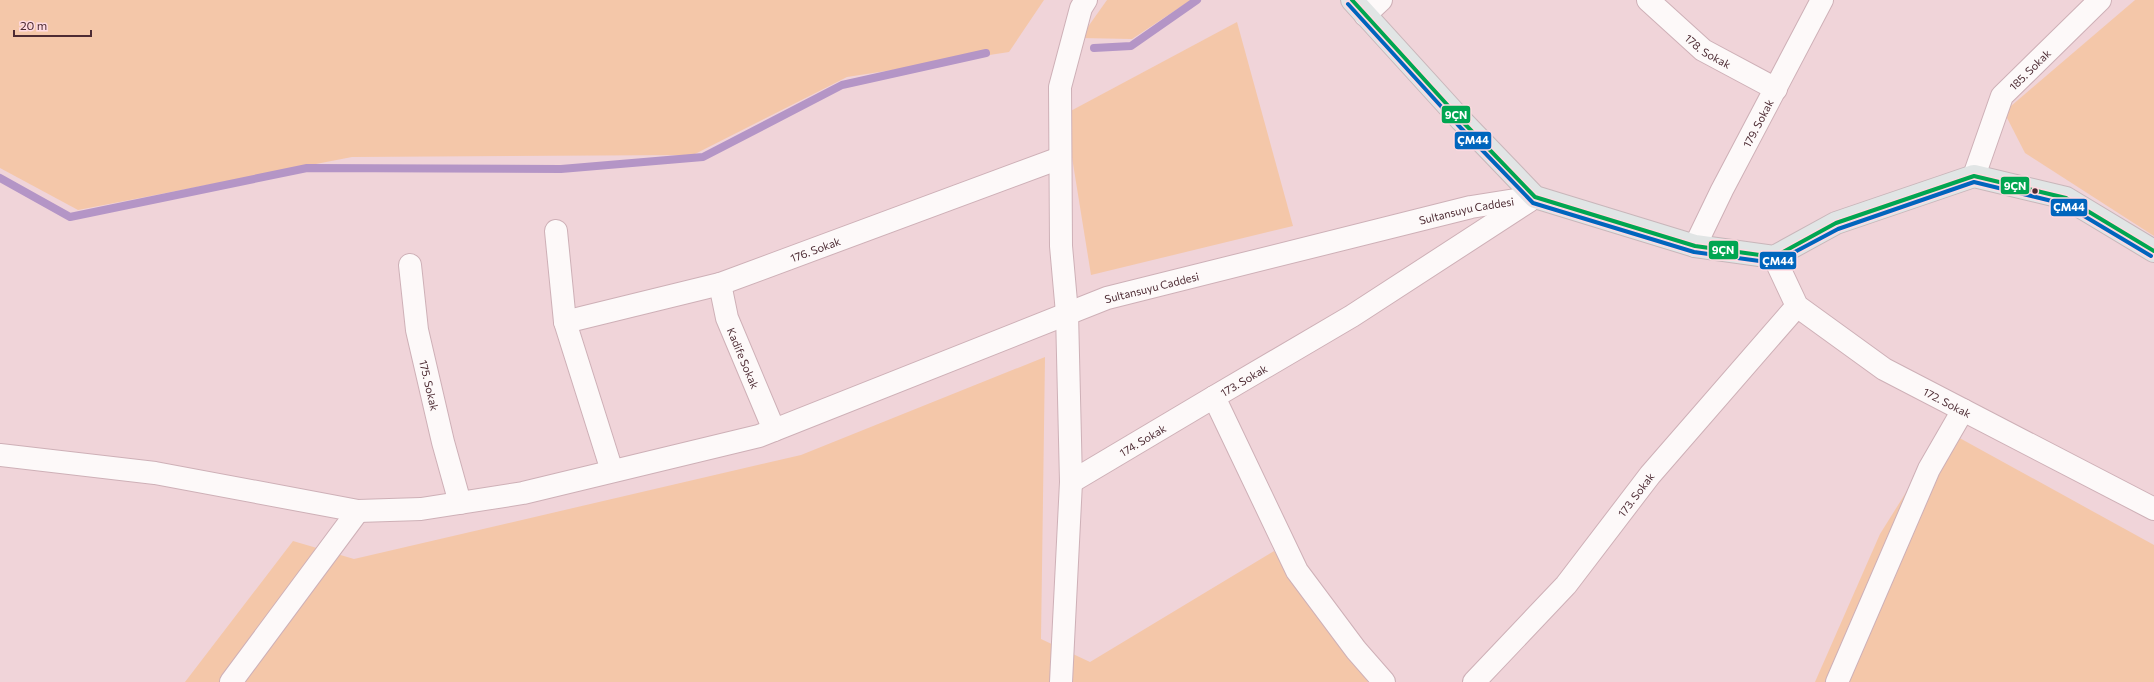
<svg xmlns="http://www.w3.org/2000/svg" width="2154" height="682" font-family="Commissioner,sans-serif">
	<style>
		.green { fill: #f4c7a9 }
		.lines { fill: none; stroke-linecap: round; stroke-linejoin: round }
		.stream { stroke: #b495c6; stroke-width: 8 }
		.minor-casing { stroke: #ceb0b7; stroke-width: 24 }
		.major-casing { stroke: #c8b6ba; stroke-width: 24 }
		.minor { stroke: #fdf9f9; stroke-width: 22 }
		.major { stroke: #e1e5e5; stroke-width: 22 }
		.bus-1-casing { stroke: #ffdae1; stroke-width: 7 }
		.bus-2-casing { stroke: #ffdae1; stroke-width: 7 }
		.bus-1 { stroke: #00a651; stroke-width: 4 }
		.bus-2 { stroke: #0065bd; stroke-width: 4 }
		.bus-dot { fill: #4d2b33; stroke: #ffdae1; stroke-width: 1.5 }
		.labels { text-anchor: middle; dominant-baseline: central; stroke-width: 4; stroke-linejoin: round; paint-order: stroke }
		.street-label { font-size: 11px; fill: #4d2b33; stroke: #ffdae1 }
		.line-badge { stroke: #ffdae1; stroke-width: 1.5 }
		.badge-label { font-size: 11px; text-anchor: middle; font-weight: bold; fill: #fff }
	</style>
	<rect width="100%" height="100%" fill="#f0d4d9"/>
	<!-- green -->
	<g class="green">
		<path d="M0 0H1044L1009 52 847 77 693 155 352 157 78 210 0 168Z"/>
		<path d="M1107 0H1191L1132 39 1080 38Z"/>
		<path d="M2135 0H2154V236L2025 153 2004 112Z"/>
		<path d="M1237 22 1293 226 1091 275 1065 114Z"/>
		<path d="M1045 357 1041 639 1090 662 1274 551 1368 682H185L293 541 354 559 801 455Z"/>
		<path d="M1945 430 2154 545V682H1815L1880 534Z"/>
	</g>
	<g class="lines">
		<!-- stream -->
		<g class="stream">
			<path d="M1094 48 1131 46 1197 0"/>
			<path d="M0 178 70 217 307 168 561 169 703 157 842 85 986 53"/>
		</g>
		<defs>
			<g id="minor">
				<path id="s1" d="M1648 0 1703 50 1776 89"/>
				<path d="M1365 15 1381 0"/>
				<path id="s2" d="M1974 176 2002 96 2100 0"/>
				<path d="M556 231 565 322 612 471"/>
				<path id="s3" d="M1695 246 1722 190 1822 0"/>
				<path id="s4" d="M1774 257 1797 306 1884 369 2154 509"/>
				<path id="s5" d="M410 265 417 330 443 442 460 503"/>
				<path id="s6" d="M720 284 727 318 774 430"/>
				<path id="s7" d="M565 322 720 284 1060 158"/>
				<path id="s8" d="M0 455 155 473 358 511 421 509 523 493 759 436 1107 298 1471 207 1535 197"/>
				<path id="s9" d="M1071 482 1214 397"/>
				<path d="M231 682 358 511"/>
				<path d="M1061 682 1071 482 1067 313 1061 246 1060 87 1081 8 1086 0"/>
				<path id="s10" d="M1384 682 1356 650 1297 571 1214 397 1352 316 1529 201"/>
				<path id="s11" d="M1474 682 1566 585 1650 475 1797 306"/>
				<path d="M1837 682 1929 469 1963 410"/>
			</g>
			<path id="major" d="M1352 0 1462 121 1535 197 1695 246 1774 257 1836 223 1974 176 2066 198 2154 251"/>
		</defs>
		<!-- minor casing -->
		<use href="#minor" class="minor-casing"/>
		<!-- major casing -->
		<use href="#major" class="major-casing"/>
		<!-- minor -->
		<use href="#minor" class="minor"/>
		<!-- major -->
		<use href="#major" class="major"/>
		<defs>
			<path id="bus-1" d="M1352 0 1462 121 1535 197 1695 246 1774 257 1836 223 1974 176 2066 198 2154 251"/>
			<path id="bus-2" d="M1348 4 1458 125 1533 203 1694 252 1774 263 1838 229 1974 182 2064 204 2151 256"/>
		</defs>
		<!-- bus-1 casing -->
		<use href="#bus-1" class="bus-1-casing"/>
		<!-- bus-2 casing -->
		<use href="#bus-2" class="bus-2-casing"/>
		<!-- bus-1 -->
		<use href="#bus-1" class="bus-1"/>
		<!-- bus-2 -->
		<use href="#bus-2" class="bus-2"/>
	</g>
	<!-- markers -->
	<circle class="bus-dot" cx="2035" cy="191" r="3.5"/>
	<g class="labels">
		<!-- street labels -->
		<g class="street-label">
			<text stroke="none"><textPath href="#s1" startOffset="79">178. Sokak</textPath></text>
			<text stroke="none"><textPath href="#s2" startOffset="123">185. Sokak</textPath></text>
			<text stroke="none"><textPath href="#s3" startOffset="138">179. Sokak</textPath></text>
			<text stroke="none"><textPath href="#s8" startOffset="1516">Sultansuyu Caddesi</textPath></text>
			<text stroke="none"><textPath href="#s7" startOffset="261">176. Sokak</textPath></text>
			<text stroke="none"><textPath href="#s8" startOffset="1192">Sultansuyu Caddesi</textPath></text>
			<text stroke="none"><textPath href="#s6" startOffset="78">Kadife Sokak</textPath></text>
			<text stroke="none"><textPath href="#s10" startOffset="368">173. Sokak</textPath></text>
			<text stroke="none"><textPath href="#s5" startOffset="122">175. Sokak</textPath></text>
			<text stroke="none"><textPath href="#s4" startOffset="233">172. Sokak</textPath></text>
			<text stroke="none"><textPath href="#s9" startOffset="83">174. Sokak</textPath></text>
			<text stroke="none"><textPath href="#s11" startOffset="248">173. Sokak</textPath></text>
		</g>
	</g>
	<g class="line-badge">
		<rect x="1441" y="105" width="30" height="19" rx="4" fill="#00a651"/>
		<rect x="1454" y="131" width="38" height="19" rx="4" fill="#0065bd"/>
		<rect x="2000" y="176" width="30" height="19" rx="4" fill="#00a651"/>
		<rect x="2050" y="198" width="38" height="19" rx="4" fill="#0065bd"/>
		<rect x="1708" y="240" width="31" height="20" rx="4" fill="#00a651"/>
		<rect x="1759" y="251" width="38" height="19" rx="4" fill="#0065bd"/>
	</g>
	<g class="badge-label">
		<text x="1456" y="119">9ÇN</text>
		<text x="1473" y="144">ÇM44</text>
		<text x="2015" y="190">9ÇN</text>
		<text x="2069" y="211">ÇM44</text>
		<text x="1723" y="254">9ÇN</text>
		<text x="1778" y="265">ÇM44</text>
	</g>
	<!-- scale -->
	<path d="M14 30v6h77v-6" fill="none" stroke="#4d2b33" stroke-width="2"/>
	<text x="20" y="30" font-size="12" fill="#4d2b33" stroke="#ffdae1" stroke-width="3" paint-order="stroke">20 m</text>
</svg>
